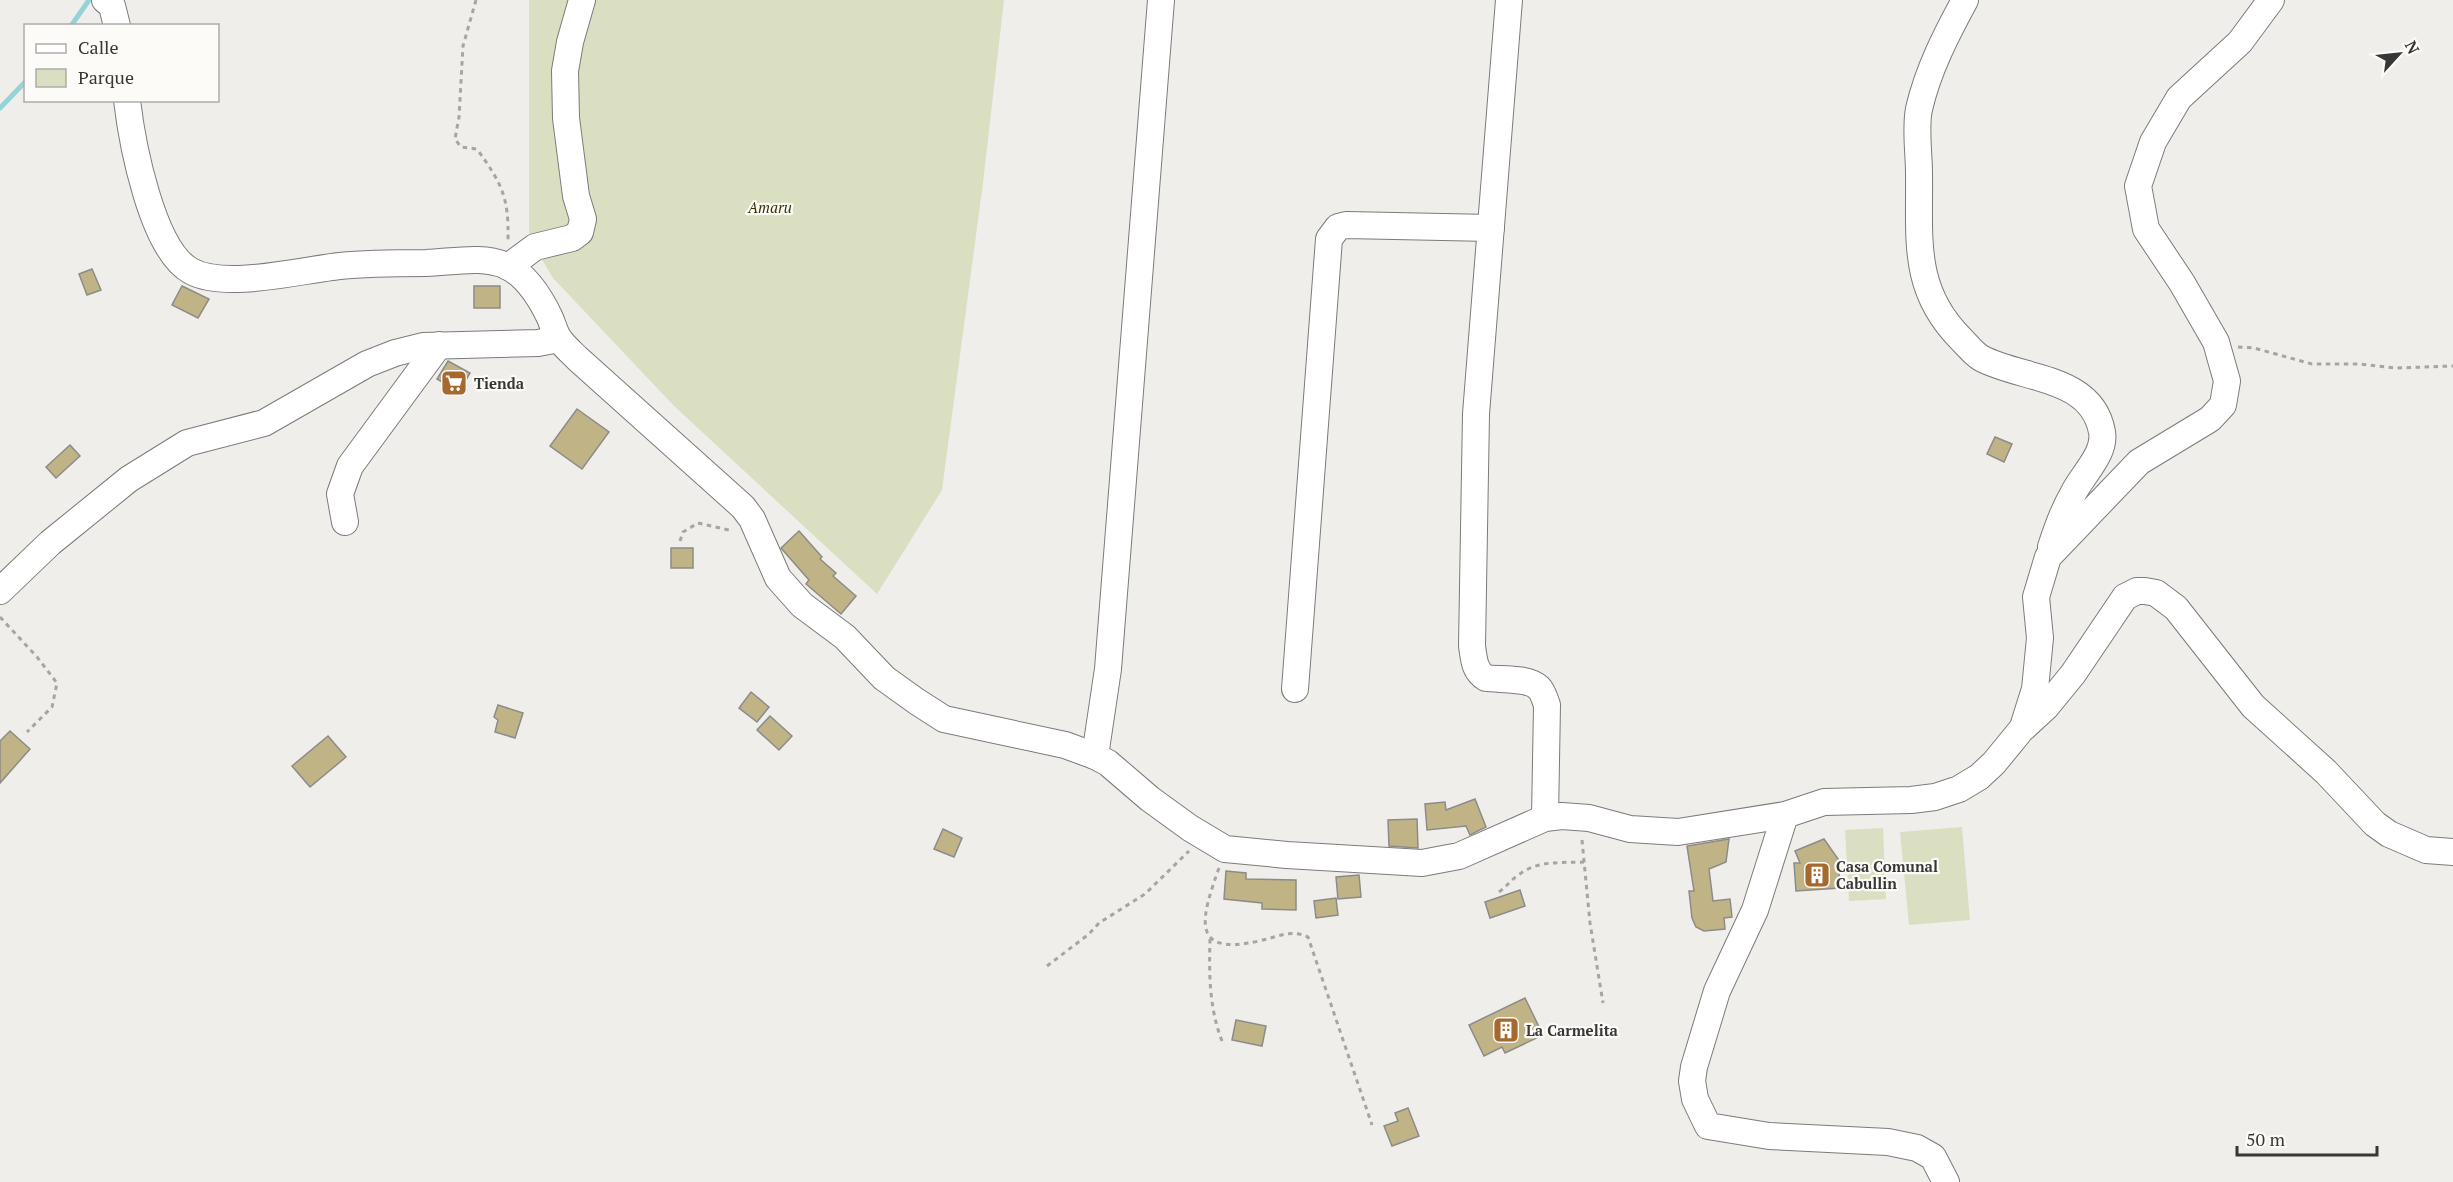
<svg xmlns="http://www.w3.org/2000/svg" width="2453" height="1182" font-family="'PT Serif',serif">
	<style>
		.green { fill: #dbdfc1 }
		.lines { fill: none; stroke-linecap: round; stroke-linejoin: round }
		.stream { stroke: #96d3d7; stroke-width: 5 }
		.building { fill: #c0b487; stroke: #8c8b88; stroke-width: 1.5 }
		.minor-casing { stroke: #7c7b78; stroke-width: 28 }
		.path { stroke: #a6a5a3; stroke-width: 3; stroke-dasharray: 4.5 4.5; stroke-linecap: butt }
		.minor { stroke: #fff; stroke-width: 26 }
		.labels { text-anchor: middle; dominant-baseline: central; stroke-width: 4.5; stroke-linejoin: round; paint-order: stroke }
		.park-label { font-size: 15px; font-style: italic; fill: #333500; stroke: #fcfbf8 }
		.poi-label { font-size: 15px; font-weight: bold; fill: #373736; stroke: #fcfbf8; text-anchor: start }
	</style>
	<rect width="100%" height="100%" fill="#efeeeb"/>
	<!-- green -->
	<g class="green">
		<path d="M529 0H1004L983 183 942 490 877 594 674 406 553 278 529 238Z"/>
		<path d="M1962 827 1970 920 1909 925 1900 832Z"/>
		<path d="M1883 828 1886 899 1849 901 1845 830Z"/>
	</g>
	<g class="lines">
		<!-- stream -->
		<g class="stream">
			<path d="M71 26 89 0"/>
			<path d="M0 108 26 81"/>
		</g>
	</g>
	<!-- building -->
	<g class="building">
		<path d="M92 269 101 290 87 295 79 274Z"/>
		<path d="M182 286 209 299 198 318 172 305Z"/>
		<rect x="474" y="286" width="26" height="22"/>
		<path d="M448 361 470 373 459 392 437 379Z"/>
		<path d="M577 409 609 432 582 469 550 446Z"/>
		<path d="M1995 437 2012 444 2004 462 1987 454Z"/>
		<path d="M70 445 80 456 56 478 46 467Z"/>
		<path d="M799 531 822 557 820 559 836 573 833 576 856 596 841 614 806 584 809 580 781 548Z"/>
		<rect x="671" y="548" width="22" height="20"/>
		<path d="M751 692 769 707 757 722 739 708Z"/>
		<path d="M498 705 523 713 515 738 495 732 498 720 494 717Z"/>
		<path d="M770 716 792 736 779 750 757 730Z"/>
		<path d="M10 731 30 749 0 783V741Z"/>
		<path d="M328 736 346 757 310 787 292 766Z"/>
		<path d="M1475 799 1486 827 1470 835 1466 826 1427 830 1425 804 1445 802 1446 810Z"/>
		<path d="M1417 819 1418 848 1389 846 1388 820Z"/>
		<path d="M943 829 962 838 954 857 934 849Z"/>
		<path d="M1729 839 1726 862 1709 869 1713 901 1730 899 1732 917 1724 918 1725 929 1704 931 1696 927 1692 918 1689 891H1694L1687 846Z"/>
		<path d="M1824 839 1838 859 1840 888 1796 891 1794 863H1800L1795 851Z"/>
		<path d="M1226 871 1246 873V879L1296 880V910L1262 909V903L1224 899Z"/>
		<path d="M1359 875 1361 897 1338 899 1336 877Z"/>
		<path d="M1520 890 1525 906 1490 918 1485 902Z"/>
		<path d="M1336 898 1338 915 1316 918 1314 901Z"/>
		<path d="M1525 998 1543 1035 1505 1053 1502 1047 1484 1056 1469 1025Z"/>
		<path d="M1236 1020 1266 1026 1262 1046 1232 1040Z"/>
		<path d="M1408 1108 1419 1136 1392 1146 1384 1126 1398 1121 1395 1113Z"/>
	</g>
	<g class="lines">
		<defs>
			<g id="minor">
				<path d="M105 0 112 6 117 26"/>
				<path d="M1509 0 1476 414 1472 646C1474 659 1474 671 1486 678 1500 680 1528 677 1539 688 1543 692 1545 700 1547 705L1545 818"/>
				<path d="M1965 0C1946 35 1928 70 1919 109 1915 128 1919 153 1919 173 1920 238 1911 289 1961 339 1967 345 1974 354 1981 358 2021 380 2092 375 2102 432 2106 453 2083 474 2074 492 2064 509 2057 528 2051 547"/>
				<path d="M127 100C132 143 152 250 191 271 225 290 301 270 340 266 368 263 398 263 426 263 453 262 483 255 507 266 527 276 541 299 550 318 553 325 555 333 559 339 564 346 572 353 578 359L743 507 752 519 778 578 802 605 845 637 884 678 916 701 944 719 1065 745 1095 756 1108 763 1150 799 1190 828 1225 849 1287 855 1422 863 1459 856 1545 818 1562 816 1589 818 1630 829 1678 832 1785 815 1824 802 1911 800 1935 797 1959 789 1979 777 1994 763 2021 730 2046 707 2073 674 2125 597 2137 591H2145L2156 593 2176 608 2253 706 2326 772 2375 824 2389 834 2426 850 2453 852"/>
				<path d="M508 267 535 247 572 238 580 232 583 219 576 196 566 118 565 71 570 42 582 0"/>
				<path d="M345 522 340 494 350 466 439 345"/>
				<path d="M0 591 50 543 129 479 187 443 264 423 367 364 395 353 423 346 538 343 559 339"/>
				<path d="M1295 689 1329 239 1338 227 1346 225 1491 228"/>
				<path d="M2024 724 2035 689 2040 638 2036 597 2048 557 2139 462 2210 419 2223 405 2227 381 2216 342 2182 283 2146 229 2138 186 2153 142 2179 98 2240 42 2271 0"/>
				<path d="M1095 756 1108 669 1161 0"/>
				<path d="M1785 815 1755 910 1717 991 1694 1067 1692 1081 1695 1099 1708 1126 1769 1136 1888 1142 1917 1148 1933 1157 1946 1182"/>
			</g>
		</defs>
		<!-- minor casing -->
		<use href="#minor" class="minor-casing"/>
		<!-- path -->
		<g class="path">
			<path d="M476 0 463 46 459 117 455 139 461 147 477 149C502 184 509 197 508 241"/>
			<path d="M2238 347 2254 348 2312 364H2360L2396 368 2453 366"/>
			<path d="M680 541 683 532 698 523 733 531"/>
			<path d="M0 617 37 657 57 683 52 707 27 732"/>
			<path d="M1582 840 1590 923 1603 1003"/>
			<path d="M1219 868C1202 916 1188 957 1259 941 1277 937 1291 929 1308 937L1372 1125"/>
			<path d="M1499 892C1506 887 1510 881 1517 876 1537 860 1559 863 1584 862"/>
			<path d="M1210 939C1209 973 1209 1008 1222 1041"/>
			<path d="M1047 966 1089 934 1099 923 1145 894 1189 851"/>
		</g>
		<!-- minor -->
		<use href="#minor" class="minor"/>
	</g>
	<!-- icons -->
	<defs>
		<symbol id="supermarket-square" viewBox="-11 -11 22 22"><rect x="-9" y="-9" width="18" height="18" rx="4" fill="#a6692d" stroke="#fcfbf8"/><path d="M-6-5.5h2.5l.6 2H6L4.5 2H-2.5L-4.4-4H-6ZM-1.5 3.2a1.3 1.3 0 1 0 .1 0ZM3 3.2a1.3 1.3 0 1 0 .1 0Z" fill="#fff"/></symbol>
		<symbol id="building-square" viewBox="-11 -11 22 22"><rect x="-9" y="-9" width="18" height="18" rx="4" fill="#a6692d" stroke="#fcfbf8"/><path d="M-4-6H4V6H1V3H-1V6H-4ZM-2.5-4.3h1.7v1.8h-1.7ZM.8-4.3h1.7v1.8H.8ZM-2.5-1h1.7V.8h-1.7ZM.8-1h1.7V.8H.8Z" fill="#fff"/></symbol>
	</defs>
	<g fill-rule="evenodd">
		<use href="#supermarket-square" x="439" y="368" width="30" height="30"/>
		<use href="#building-square" x="1802" y="860" width="30" height="30"/>
		<use href="#building-square" x="1491" y="1015" width="30" height="30"/>
	</g>
	<g class="labels">
		<!-- park labels -->
		<g class="park-label">
			<text x="770" y="207">Amaru</text>
		</g>
		<!-- poi labels -->
		<g class="poi-label">
			<text x="474" y="383">Tienda</text>
			<text x="1836" y="866">Casa Comunal<tspan x="1836" dy="17">Cabullin</tspan></text>
			<text x="1526" y="1030">La Carmelita</text>
		</g>
	</g>
	<!-- legend -->
	<rect x="24" y="24" width="195" height="78" fill="#fcfbf8" stroke="#adadaa" stroke-width="1.5"/>
	<rect x="36" y="44" width="30" height="9" fill="#ffffff" stroke="#adadaa" stroke-width="1.5"/>
	<text x="78" y="54" font-size="18" fill="#373736">Calle</text>
	<rect x="36" y="69" width="30" height="18" fill="#dbdfc1" stroke="#adadaa" stroke-width="1.5"/>
	<text x="78" y="84" font-size="18" fill="#373736">Parque</text>
	<!-- north arrow -->
	<g transform="translate(2399 54) rotate(63)" stroke="#fcfbf8" stroke-width="4.5" paint-order="stroke">
	<path d="M0-4.5L10 22L0 15L-10 22Z" fill="#373736"/>
	<text y="-9" font-size="16" font-weight="bold" text-anchor="middle" fill="#373736">N</text>
	</g>
	<!-- scale -->
	<path d="M2237 1146v9h140v-9" fill="none" stroke="#373736" stroke-width="3"/>
	<text x="2246" y="1146" font-size="18" fill="#373736" stroke="#fcfbf8" stroke-width="4.5" paint-order="stroke">50 m</text>
</svg>
